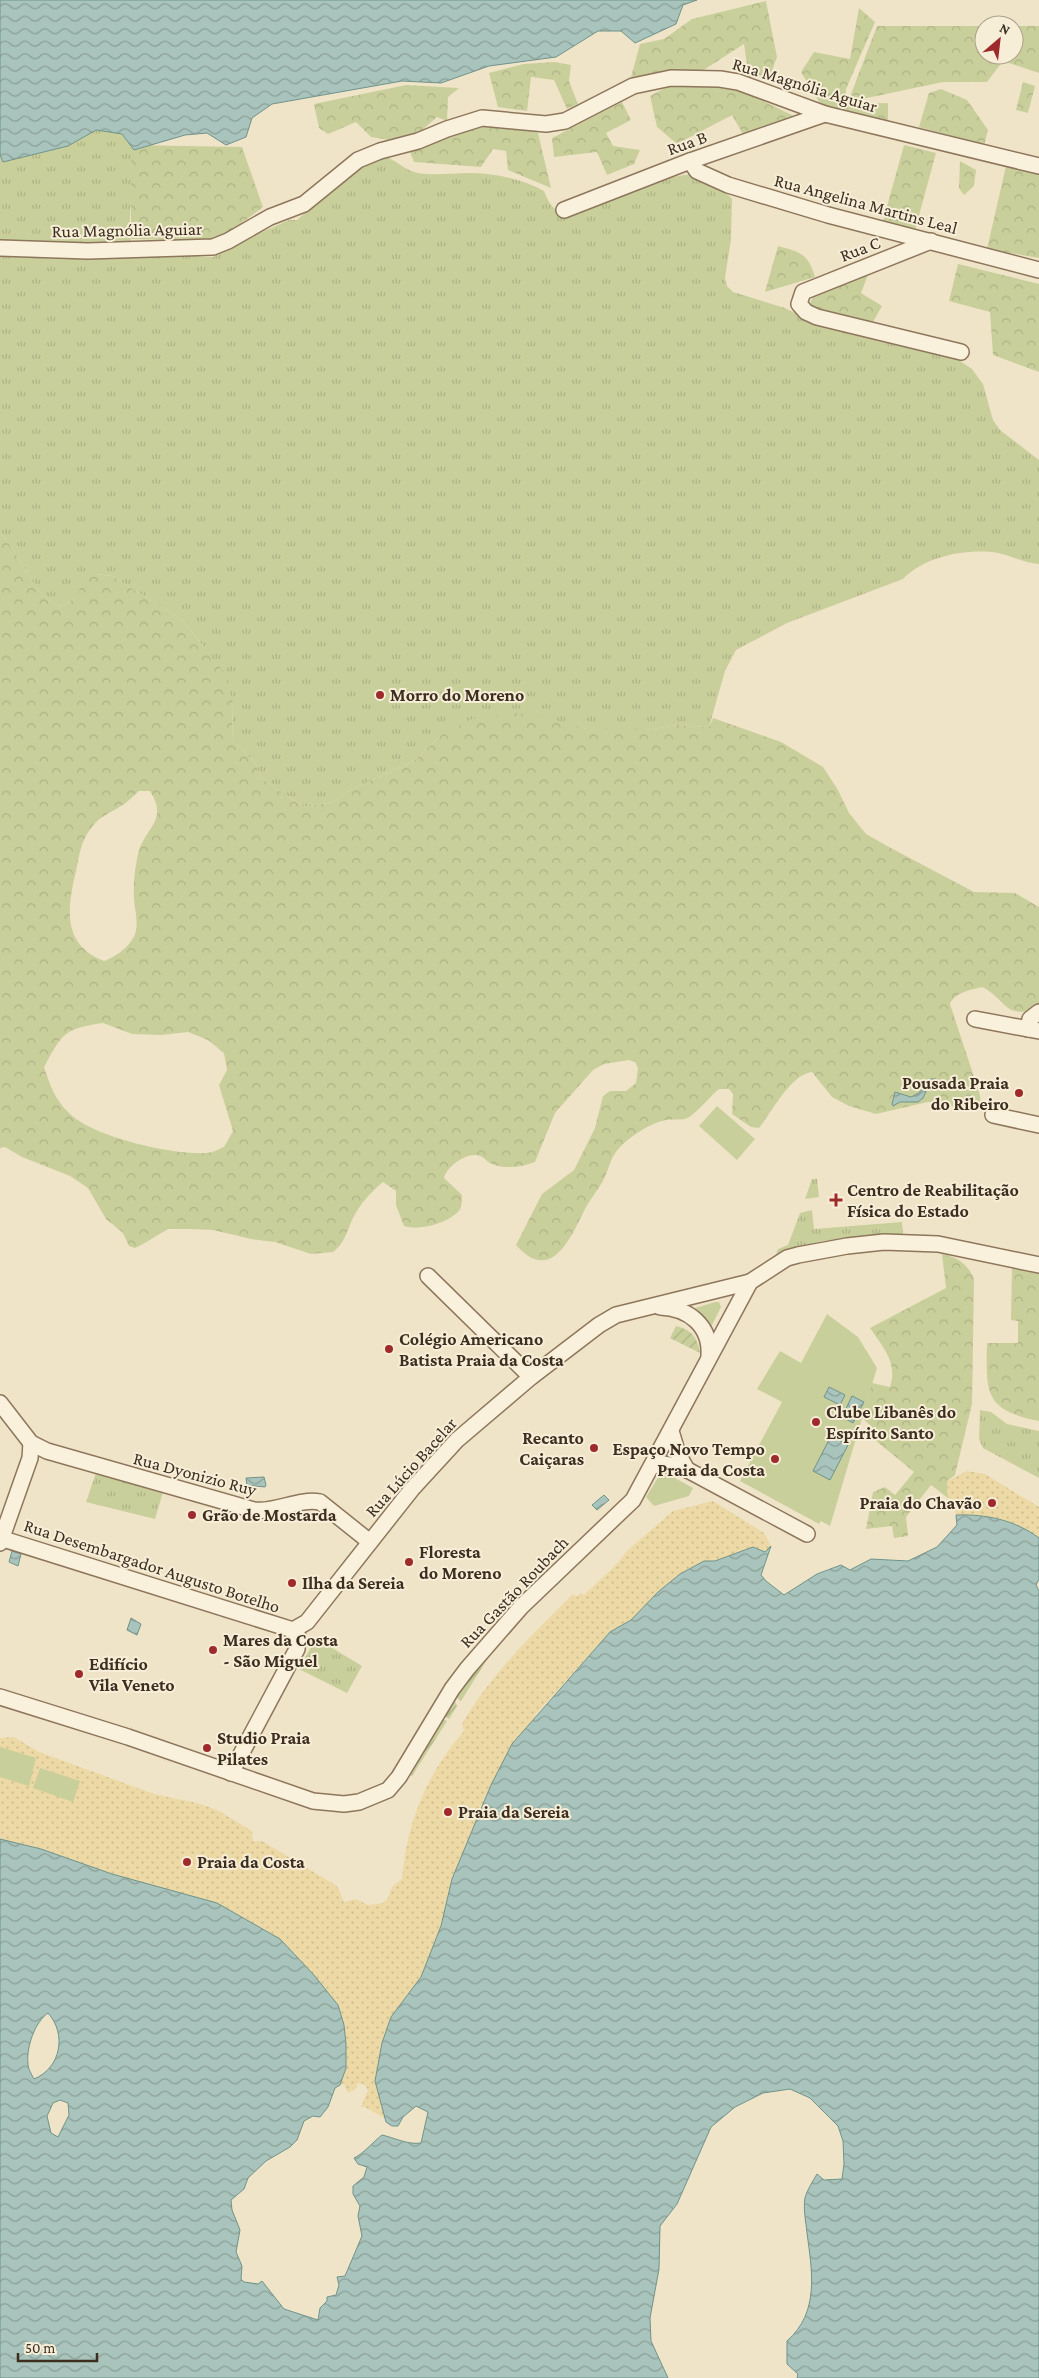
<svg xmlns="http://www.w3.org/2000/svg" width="1039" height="2378" font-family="'Crimson Pro',serif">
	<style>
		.grass { fill: url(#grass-tufts) }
		.forest { fill: url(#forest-crowns); fill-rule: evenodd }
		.sand { fill: url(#sand-dots) }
		.park { fill: #c9cf9b }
		.garden { fill: url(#garden-furrows) }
		.water { fill: url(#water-waves); stroke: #6f938a; fill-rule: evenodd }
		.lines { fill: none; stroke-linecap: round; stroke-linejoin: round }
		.minor-casing { stroke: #8d765c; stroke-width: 18 }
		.minor { stroke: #faf1dc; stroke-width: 15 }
		.poi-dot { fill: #9e2a2b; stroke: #f7eed8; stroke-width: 2 }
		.labels { text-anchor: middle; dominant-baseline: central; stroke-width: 4; stroke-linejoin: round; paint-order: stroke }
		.street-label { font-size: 18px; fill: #3d2e20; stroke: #f7eed8 }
		.poi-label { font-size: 18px; font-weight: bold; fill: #3d2e20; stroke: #f7eed8; text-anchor: start }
	</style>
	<defs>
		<pattern id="grass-tufts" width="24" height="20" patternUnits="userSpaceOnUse" patternTransform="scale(1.25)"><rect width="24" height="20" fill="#c9cf9b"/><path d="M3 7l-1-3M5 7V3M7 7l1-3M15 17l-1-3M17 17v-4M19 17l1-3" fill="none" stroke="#aeb285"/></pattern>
		<pattern id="forest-crowns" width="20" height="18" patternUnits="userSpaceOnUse" patternTransform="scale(1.25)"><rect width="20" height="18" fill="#c9cf9b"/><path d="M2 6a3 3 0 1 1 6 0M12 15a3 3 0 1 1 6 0" fill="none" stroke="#aeb285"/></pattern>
		<pattern id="sand-dots" width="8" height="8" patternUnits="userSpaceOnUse" patternTransform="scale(1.25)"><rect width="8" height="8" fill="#ecd9a5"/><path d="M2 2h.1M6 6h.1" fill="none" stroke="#cbbb8e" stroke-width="1.8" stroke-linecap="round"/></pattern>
		<pattern id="garden-furrows" width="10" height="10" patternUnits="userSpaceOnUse" patternTransform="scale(1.25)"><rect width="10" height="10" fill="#c9cf9b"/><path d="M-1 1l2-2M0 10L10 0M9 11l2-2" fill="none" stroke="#aeb285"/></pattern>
		<pattern id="water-waves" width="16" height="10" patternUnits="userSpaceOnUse" patternTransform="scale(1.25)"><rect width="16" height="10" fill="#a9c4bc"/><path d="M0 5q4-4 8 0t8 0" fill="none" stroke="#8ba098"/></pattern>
	</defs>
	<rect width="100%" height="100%" fill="#f0e4c8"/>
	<!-- grass -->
	<g class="grass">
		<path d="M96 130 122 134 134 150 129 234 133 247 204 257H213L225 249 289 220H297L343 179 351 168 383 156C396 159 405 171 418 173 435 176 452 173 469 173 494 173 522 179 544 191 551 209 557 214 577 213 601 203 670 172 693 175 706 177 724 189 732 199L731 239 725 278 727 286 733 292 785 308 807 319 876 333 917 349 957 359 972 369 983 384 993 420 1000 430 1039 460V564C1024 563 1012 556 998 553 968 548 925 556 903 579L787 623 736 650 725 671 709 727 678 725 645 730 618 731 587 729 562 723 442 734 414 761 350 790 333 802 304 807 261 778 255 762 232 740 233 703 203 646 182 620 112 576 96 574 74 599 60 607C39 597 32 580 20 561 15 551 7 542 0 532V155L4 162 68 146Z"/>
		<path d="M812 1179H817L819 1197 805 1199Z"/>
		<path d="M812 1210 814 1229 902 1222 903 1234 822 1241 776 1254 778 1249 788 1245 800 1213Z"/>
		<path d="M980 1410 991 1412 1007 1424 1039 1431V1478L983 1448 979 1439Z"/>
		<path d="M96 1473 163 1492 155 1519 86 1502Z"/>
		<path d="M316 1638 362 1666 347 1693 299 1669Z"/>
	</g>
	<!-- forest -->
	<g class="forest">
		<path d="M766 1 777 57 770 76 749 78 744 44 702 71 631 77 640 44 664 39 692 19Z"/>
		<path d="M859 8 875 22 846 89V104L888 103V124L821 105 801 72 814 52 850 59Z"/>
		<path d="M877 26H984V55H1014V26H1039V73L1003 61 987 82H943L848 102Z"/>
		<path d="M555 62 571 65 569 81 578 104 567 109 554 80 531 77 527 111 498 107 489 73 524 64Z"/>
		<path d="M1023 82 1035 86 1028 113 1016 110Z"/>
		<path d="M406 85 459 88 448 97 447 121 437 117 421 131 401 142 371 137 356 122 328 134 319 128 314 104Z"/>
		<path d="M670 85 734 87 796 117 748 143 732 115 677 144 657 127 650 96Z"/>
		<path d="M941 89 967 100 988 130 984 145 919 127 929 93Z"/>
		<path d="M622 102 631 120 606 133 613 146 640 150 634 164 607 175 597 152 554 157 552 138Z"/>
		<path d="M469 126 537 129 551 188 508 170 506 151 493 149 481 167 414 162 410 152Z"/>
		<path d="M131 145 242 147 263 207 218 241 131 239Z"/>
		<path d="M904 145 936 153 915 230 883 221Z"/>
		<path d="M960 161 976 170 974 186 964 195 959 188Z"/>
		<path d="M1006 166 1039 175V258L987 249Z"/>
		<path d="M778 246C801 252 808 254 815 277L765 292Z"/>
		<path d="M958 264 1039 284V372L993 355 990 312 949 301Z"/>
		<path d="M869 272 861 293 882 306 873 322 841 317 809 306 814 294Z"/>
		<path d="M0 532C7 542 15 551 20 561 32 580 39 597 60 607L74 599 83 583 96 574 112 576 182 620 227 676 233 703 232 740 255 762 261 778 304 807 333 802 350 790 414 761 442 734 472 719 514 713 537 715 587 729 645 730 678 725 709 727 713 718 781 742 823 767 838 790 849 813 866 834 889 847 974 892 1015 893 1039 907V1009C1002 1019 1008 1000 982 987 971 990 955 992 950 1004L980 1095 981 1110 950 1106 941 1102H928L876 1114 849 1106 832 1097 812 1072C790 1075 772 1112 759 1128L751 1127 732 1114 733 1094 729 1089H719C710 1096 695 1116 685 1119 679 1120 672 1119 666 1120 650 1123 631 1136 620 1147 610 1157 609 1170 603 1181 598 1190 591 1198 586 1207 572 1235 552 1286 516 1245L542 1194 574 1170 595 1128 603 1096 610 1091H626L636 1083 638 1068 635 1062 629 1060 604 1064 593 1070 555 1113 535 1162C521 1167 504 1170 490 1163 486 1161 484 1157 480 1156 468 1151 447 1166 444 1178L462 1195C462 1202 462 1209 457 1213 444 1224 419 1231 404 1226L396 1205V1191L383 1182C371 1192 360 1204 353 1218 347 1231 345 1243 333 1252L311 1254 275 1242 251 1239 213 1230 192 1229H168L143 1244 135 1248 129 1246 123 1233 106 1219 88 1188 70 1176 22 1157 5 1147 0 1148ZM139 791H150C169 821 145 827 138 854 135 867 133 886 134 899 135 909 138 921 136 930 134 944 116 957 104 961 62 945 67 909 76 871 79 856 81 841 91 828 101 815 109 814 121 806 128 802 133 796 139 791ZM103 1023 132 1034 161 1035 188 1032 208 1040 224 1053 227 1070 219 1085 233 1131 224 1147C219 1149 212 1153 206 1153 172 1155 93 1137 69 1113 55 1100 50 1085 44 1067 63 1033 63 1029 103 1023Z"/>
		<path d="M942 1254C957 1257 968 1264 974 1279L972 1404 955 1475 947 1481 948 1498 931 1485 906 1517 908 1536 894 1538 892 1526 866 1529 873 1492 885 1487 895 1495 914 1472 869 1435 873 1428 862 1418 872 1383 890 1387C898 1363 883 1347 870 1328L946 1288Z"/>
		<path d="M1012 1267 1039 1273V1421C984 1410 986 1393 987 1343H1018V1321L1011 1320Z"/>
	</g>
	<!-- sand -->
	<g class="sand">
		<path d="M967 1471 985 1474 1039 1507V1538C1015 1520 986 1514 956 1515L953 1500 948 1498 947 1481Z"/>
		<path d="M713 1501 764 1533 771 1546 765 1552 753 1547 715 1561H704L680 1574 658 1592 631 1620 610 1632 537 1713 500 1769 491 1785 452 1879 441 1926 421 1977 391 2017 382 2043 376 2081 398 2126 365 2107H361L368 2090 365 2085 358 2083 356 2089 348 2093 344 2084 340 2085 346 2068 112 1874 41 1849 0 1839V1738L14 1737 39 1752 154 1794 201 1804 219 1811 252 1831 253 1841H262L337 1886 344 1902 356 1899 368 1905 383 1903 388 1898 392 1887 402 1879C407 1822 426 1775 464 1731L462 1724C491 1674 532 1635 573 1594L576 1597 581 1593 584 1595 617 1564 627 1551 673 1511Z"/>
	</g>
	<!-- park -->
	<g class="park">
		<path d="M717 1106 755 1139 737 1160 699 1126Z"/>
		<path d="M715 1302H719L721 1307 711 1327 705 1318 692 1309Z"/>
		<path d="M827 1314 858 1337 877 1368 830 1526 821 1521 819 1524 740 1481 782 1402 757 1389 780 1351 801 1363Z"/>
		<path d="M662 1471 693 1488 689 1496 654 1506 646 1497Z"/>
		<path d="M0 1747 36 1758 29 1786 0 1777Z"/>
		<path d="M40 1768 80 1781 73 1802 33 1788Z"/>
	</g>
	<!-- garden -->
	<g class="garden">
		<path d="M676 1326C691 1329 698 1338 700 1353L670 1338Z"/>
		<path d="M493 1650 461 1701 459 1700 456 1695 463 1684Z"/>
		<path d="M454 1699 457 1706 449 1719 444 1716Z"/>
		<path d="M442 1719 447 1721 412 1776 411 1775Z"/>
	</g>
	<!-- water -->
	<g class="water">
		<path d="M0 0H697L683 5 676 24 635 43 621 31H598L556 57 489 66 441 83 402 81 272 104 252 118 246 137 226 145 207 133 185 135 134 150 122 134 96 130 68 146 3 162 0 155Z"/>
		<path d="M930 1079H936L940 1083 929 1085 923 1098 918 1102H900L893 1106 892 1104 895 1092 911 1097 919 1093Z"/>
		<path d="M829 1387 845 1395 840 1405 824 1397Z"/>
		<path d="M852 1396 864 1402 853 1423 842 1417Z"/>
		<path d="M831 1436 848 1445 830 1480 813 1471Z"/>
		<path d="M264 1477 266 1485 265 1487 247 1485 246 1478Z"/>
		<path d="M604 1495 609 1500 597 1510 592 1505Z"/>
		<path d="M956 1515C986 1514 1015 1520 1039 1538V1579L1036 1585 1039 1591V2378H797L798 2374 787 2364V2341C820 2312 812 2271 807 2233 806 2222 803 2209 805 2198 807 2190 813 2181 817 2174L824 2180 842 2179 844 2164 843 2141 838 2126 810 2098 790 2089 763 2093 735 2107 711 2127 677 2204 660 2226 659 2269 650 2318 651 2341 668 2378H0V1839L41 1849 112 1874 217 1903 280 1939 313 1974 338 2005 344 2025 346 2044V2068L340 2085 335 2088 328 2107 320 2117 313 2116 304 2121 297 2140 290 2147 266 2161 248 2178 244 2189 231 2200 232 2210 240 2230 236 2252 242 2266 241 2279 244 2282 258 2284 262 2281 284 2309 318 2320 320 2308 327 2301V2297L336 2295 339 2285 337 2277 345 2276 362 2236 358 2216 360 2206 353 2194V2186L364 2177 367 2167 358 2164 354 2158C363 2154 373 2142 382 2135 395 2138 408 2145 421 2143L428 2112 416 2106 403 2117 398 2126H392L386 2122 375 2081 382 2043 391 2017 421 1977 441 1926 452 1879 491 1785 512 1744 610 1632 631 1620 658 1592 680 1574 704 1561H715L753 1547 765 1552 771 1546 761 1575 766 1581 784 1595 817 1574 841 1565 850 1570 871 1559 908 1561 937 1547 957 1525ZM48 2013C67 2034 61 2068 34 2079 32 2075 28 2069 28 2064 26 2047 35 2022 48 2013ZM60 2100 68 2103 69 2115 58 2137 51 2133 47 2116 53 2103Z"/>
		<path d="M12 1551 21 1554 18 1566 9 1562Z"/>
		<path d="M131 1618 141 1624 137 1635 127 1630Z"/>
	</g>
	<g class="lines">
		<defs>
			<g id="minor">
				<path d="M690 161 697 171 728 185 828 215 1039 270"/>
				<path d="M564 210 690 161 825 114"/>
				<path d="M931 241 803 292 799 304 806 312 817 317 961 352"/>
				<path d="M0 248 88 251 213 247 228 241 270 217 304 204 358 160 380 151 418 141 447 129 482 118 546 124 565 121 633 86 671 78 720 79 738 82 825 114 1039 166"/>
				<path d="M975 1019 1039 1031"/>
				<path d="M1028 1029 1030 1019 1039 1012"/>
				<path d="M993 1115 1039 1125"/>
				<path d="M428 1276 531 1377"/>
				<path d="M660 1307C689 1308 711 1326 709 1356"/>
				<path d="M0 1403 31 1443 47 1451 254 1510C276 1513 298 1498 320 1502L370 1542"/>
				<path d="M671 1431 678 1454 687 1470"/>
				<path d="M652 1466 663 1464 682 1467 807 1534"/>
				<path d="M0 1538 293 1630"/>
				<path d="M0 1543 30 1458 31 1443"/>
				<path d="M293 1630 307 1622 412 1489 457 1440 531 1377 599 1325 616 1315 750 1282"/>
				<path d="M0 1697 128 1737 313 1801 344 1804 359 1802 388 1790 399 1777 452 1689 467 1669 521 1607 633 1500 750 1282 787 1258 798 1255 847 1246 884 1242 938 1244 1039 1265"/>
				<path d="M231 1773 297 1649 298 1636 293 1630"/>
			</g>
		</defs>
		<!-- minor casing -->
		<use href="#minor" class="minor-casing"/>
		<!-- minor -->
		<use href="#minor" class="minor"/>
	</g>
	<!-- markers -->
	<g class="poi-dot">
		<circle cx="380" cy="695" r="5"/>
		<circle cx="1019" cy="1093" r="5"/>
		<path d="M833.5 1192.5h5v5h5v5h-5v5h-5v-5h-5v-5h5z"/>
		<circle cx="389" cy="1349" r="5"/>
		<circle cx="816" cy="1422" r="5"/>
		<circle cx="594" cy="1448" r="5"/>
		<circle cx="775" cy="1459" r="5"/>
		<circle cx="992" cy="1503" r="5"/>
		<circle cx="192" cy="1515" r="5"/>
		<circle cx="409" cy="1562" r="5"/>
		<circle cx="292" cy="1583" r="5"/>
		<circle cx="213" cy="1650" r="5"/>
		<circle cx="79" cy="1674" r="5"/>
		<circle cx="207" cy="1748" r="5"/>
		<circle cx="448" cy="1812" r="5"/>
		<circle cx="187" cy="1862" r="5"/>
	</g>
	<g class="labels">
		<!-- street labels -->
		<g class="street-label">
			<text transform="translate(805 85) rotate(17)">Rua Magnólia Aguiar</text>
			<text transform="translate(687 143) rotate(-20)">Rua B</text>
			<text transform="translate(866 204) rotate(15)">Rua Angelina Martins Leal</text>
			<text transform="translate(127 230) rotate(-1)">Rua Magnólia Aguiar</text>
			<text transform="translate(860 249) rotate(-21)">Rua C</text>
			<text transform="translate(411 1467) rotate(-48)">Rua Lúcio Bacelar</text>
			<text transform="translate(195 1474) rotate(15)">Rua Dyonizio Ruy</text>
			<text transform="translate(152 1566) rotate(18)">Rua Desembargador Augusto Botelho</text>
			<text transform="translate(514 1592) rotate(-46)">Rua Gastão Roubach</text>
		</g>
		<!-- poi labels -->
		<g class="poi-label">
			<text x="390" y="695">Morro do Moreno</text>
			<text x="1009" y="1083" text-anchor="end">Pousada Praia<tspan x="1009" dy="21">do Ribeiro</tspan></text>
			<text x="847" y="1190">Centro de Reabilitação<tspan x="847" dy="21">Física do Estado</tspan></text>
			<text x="399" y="1339">Colégio Americano<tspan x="399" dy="21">Batista Praia da Costa</tspan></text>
			<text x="826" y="1412">Clube Libanês do<tspan x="826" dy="21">Espírito Santo</tspan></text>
			<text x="584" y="1438" text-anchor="end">Recanto<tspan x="584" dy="21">Caiçaras</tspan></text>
			<text x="765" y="1449" text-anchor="end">Espaço Novo Tempo<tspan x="765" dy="21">Praia da Costa</tspan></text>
			<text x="982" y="1503" text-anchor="end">Praia do Chavão</text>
			<text x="202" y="1515">Grão de Mostarda</text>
			<text x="419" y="1552">Floresta<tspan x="419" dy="21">do Moreno</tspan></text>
			<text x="302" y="1583">Ilha da Sereia</text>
			<text x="223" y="1640">Mares da Costa<tspan x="223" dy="21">- São Miguel</tspan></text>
			<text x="89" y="1664">Edifício<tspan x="89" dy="21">Vila Veneto</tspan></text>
			<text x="217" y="1738">Studio Praia<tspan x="217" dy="21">Pilates</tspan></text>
			<text x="458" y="1812">Praia da Sereia</text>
			<text x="197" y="1862">Praia da Costa</text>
		</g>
	</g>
	<!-- north arrow -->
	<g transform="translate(999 40) rotate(28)"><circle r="24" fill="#f7eed8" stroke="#ada18e"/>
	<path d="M0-4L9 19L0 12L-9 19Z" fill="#9e2a2b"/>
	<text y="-8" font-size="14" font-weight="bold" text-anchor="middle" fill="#3d2e20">N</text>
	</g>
	<!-- scale -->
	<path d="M18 2353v8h79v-8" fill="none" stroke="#3d2e20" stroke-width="2.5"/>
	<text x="25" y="2353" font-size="15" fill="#3d2e20" stroke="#f7eed8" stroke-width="4" paint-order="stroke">50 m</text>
</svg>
